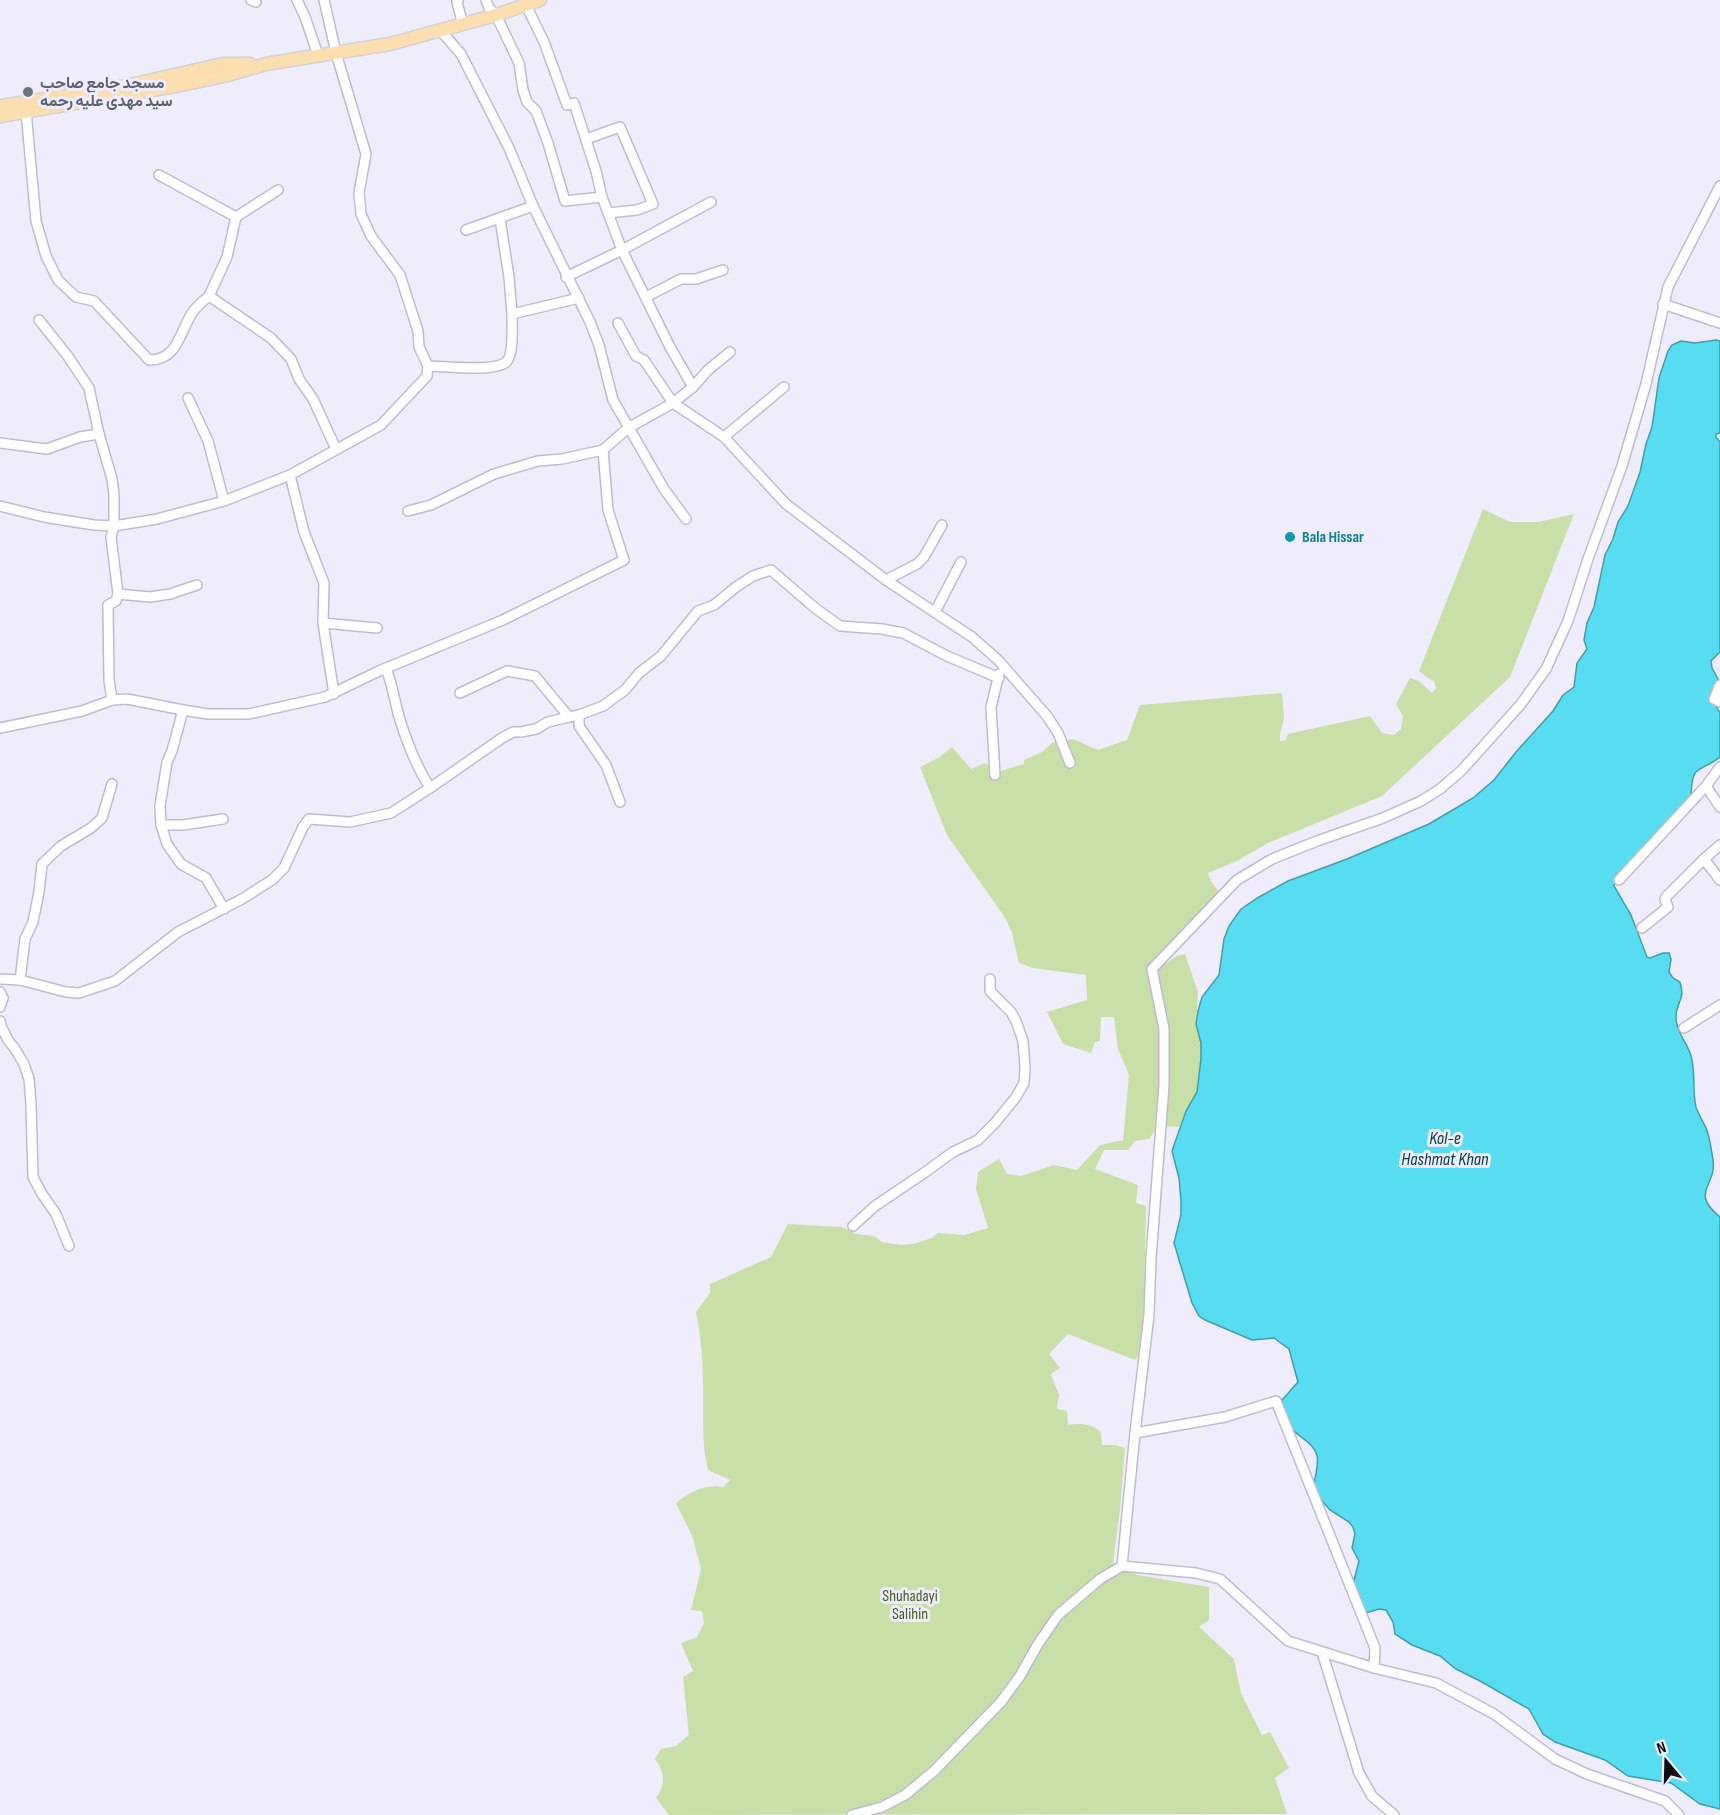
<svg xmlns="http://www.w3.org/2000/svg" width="1720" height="1815" font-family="'Sofia Sans Condensed',Vazirmatn,sans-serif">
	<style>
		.green { fill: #c8dfa7 }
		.water { fill: #58dcef; stroke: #419dad; stroke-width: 1.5 }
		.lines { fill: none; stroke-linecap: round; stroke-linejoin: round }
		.minor-casing { stroke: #bdbbd2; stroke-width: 12 }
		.major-casing { stroke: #d3d3d4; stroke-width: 15 }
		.minor { stroke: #fff; stroke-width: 9 }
		.major { stroke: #fcddb0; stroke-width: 12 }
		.worship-dot { fill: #6b7280; stroke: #efedfc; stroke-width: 2 }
		.culture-dot { fill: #0f9aa8; stroke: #efedfc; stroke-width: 2 }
		.labels { text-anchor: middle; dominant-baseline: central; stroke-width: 6; stroke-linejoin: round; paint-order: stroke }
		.worship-label { font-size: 16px; font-weight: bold; fill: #5b616d; stroke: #efedfc; text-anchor: start }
		.culture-label { font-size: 16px; font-weight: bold; fill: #0d838f; stroke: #efedfc; text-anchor: start }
		.park-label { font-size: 16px; fill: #475c21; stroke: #efedfc }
		.water-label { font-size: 18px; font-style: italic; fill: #004048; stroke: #efedfc }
	</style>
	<rect width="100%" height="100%" fill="#efedfc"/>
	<!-- green -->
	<path class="green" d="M1483 509 1510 522H1538L1574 514 1510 677 1382 796 1268 843 1237 861 1208 873 1211 881 1219 892 1156 956 1163 965 1177 956 1185 954 1198 992 1196 1024 1201 1043V1059L1197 1093 1186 1111 1179 1127 1158 1126 1149 1139 1135 1141 1128 1150H1104L1095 1169 1138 1185 1136 1203 1146 1206 1144 1300 1140 1353 1135 1360 1068 1334 1049 1354 1060 1368 1051 1374 1059 1395 1057 1408 1058 1409 1067 1411 1068 1425C1081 1423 1091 1424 1101 1432L1102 1445H1115L1125 1448 1120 1509 1113 1565 1138 1575 1209 1587V1620L1199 1627 1234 1659 1241 1693 1262 1735 1270 1732 1289 1768 1275 1778 1287 1814 669 1815 656 1798C666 1785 665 1772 655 1759L661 1749 676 1746 689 1735 683 1677 693 1671 681 1643 697 1637 704 1623 702 1611 691 1610 701 1569 693 1538 676 1503C690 1492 705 1484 723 1487L730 1480 708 1470C701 1441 704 1415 703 1386 703 1362 701 1336 696 1312L710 1293V1284L771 1257 788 1224 842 1227 856 1234 874 1236 882 1242 901 1245 913 1244 932 1238 938 1233 964 1235 988 1228 976 1189 978 1172 999 1159 1007 1174 1021 1176 1054 1165 1077 1170 1100 1145 1123 1140 1129 1075 1118 1049 1114 1017H1101L1100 1041 1095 1042 1091 1053 1063 1044 1047 1012 1087 1000 1086 975 1033 968 1019 963 1012 933 1006 919 947 835 920 767 938 758 952 747 971 769 985 763 1000 771 1024 764V760L1042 752 1052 743 1073 739 1098 750 1127 740 1140 705 1282 693 1284 718 1280 734V741L1286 740 1288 734 1370 716 1382 733 1394 735 1401 729 1403 716 1396 704 1410 678 1419 681 1432 693 1436 688 1434 681 1428 678 1419 671Z"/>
	<!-- water -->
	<path class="water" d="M1716 340 1720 341V433L1716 434V437L1720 442V652L1711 661 1712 668 1718 679 1713 692 1712 699 1720 713V757C1698 774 1692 763 1691 796L1616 879 1614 886 1631 915 1647 957 1650 958 1663 953H1669L1671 959 1669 972 1673 978 1680 982C1686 1001 1675 1003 1676 1018 1676 1032 1688 1044 1691 1056 1696 1072 1692 1091 1696 1107 1698 1114 1703 1121 1706 1128 1710 1137 1711 1149 1713 1160 1717 1186 1689 1192 1720 1217V1809L1700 1804 1671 1783 1628 1776 1605 1760 1555 1742 1543 1734 1529 1709 1480 1681 1456 1669 1440 1656 1412 1645 1395 1634 1393 1622 1386 1610 1379 1609 1366 1613 1353 1595 1354 1580 1359 1561 1352 1548 1355 1534 1353 1527 1349 1522 1330 1510 1316 1494 1313 1488C1315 1477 1319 1466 1317 1455 1313 1442 1298 1437 1290 1427 1285 1421 1282 1408 1282 1400L1298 1382 1289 1349 1274 1338 1252 1340 1205 1320 1199 1316 1192 1303 1174 1243 1181 1215V1201L1179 1178 1172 1151 1186 1111 1197 1092 1201 1059V1043L1196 1024 1198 1011 1202 997 1219 975 1224 939 1229 926 1241 909 1259 897 1288 881 1347 859 1429 824 1473 798 1494 780 1516 752 1553 711 1563 695 1574 687 1577 663 1587 649 1584 640 1587 623 1594 607 1605 555 1613 539 1618 522 1628 506 1640 472 1646 444 1652 427 1659 378 1668 351 1672 345 1681 341 1695 343Z"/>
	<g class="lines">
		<defs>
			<g id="minor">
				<path d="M251 0 256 2"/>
				<path d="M297 0 305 17 318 55"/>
				<path d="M458 0 457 2 463 25"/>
				<path d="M486 0 489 8 496 15 519 63 523 90 527 102 536 111 548 143 565 201 602 197"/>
				<path d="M527 0 526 5 544 42 567 105 574 103 596 171 602 197 622 250 670 347 693 387"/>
				<path d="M441 31 461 54 509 148 533 206 590 322 599 345 613 400 664 489 686 519"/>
				<path d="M26 111 36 221 46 256 58 280 76 297 94 301 149 360C177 361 180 332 192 313 196 307 203 301 209 296L271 338 291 359 299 379 313 399 336 449"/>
				<path d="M586 139 620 127 653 204 637 210 608 213"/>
				<path d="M159 175 236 217"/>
				<path d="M500 219 509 277 512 314"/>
				<path d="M466 230 533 206"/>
				<path d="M566 277 622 250 711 202"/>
				<path d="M209 296 227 257 236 217 278 190"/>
				<path d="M646 297 681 279H696L723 270"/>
				<path d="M1663 304 1720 323"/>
				<path d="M618 323 636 356 644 360 673 403 724 437 786 504 886 580 972 637 998 660 1047 716 1058 733 1070 763"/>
				<path d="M428 366C444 366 497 373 507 361 514 353 512 325 512 314L579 298"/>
				<path d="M188 398 208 441 224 501"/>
				<path d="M99 434 112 479 114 495V526L111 537 118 594 116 601 108 605 109 680 112 700"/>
				<path d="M724 437 784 387"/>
				<path d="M0 443 47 449 80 437 99 434 89 388 67 355 39 320"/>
				<path d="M290 475 304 532 324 583 323 623 334 694"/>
				<path d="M0 506 44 517 94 525 114 526 157 519 224 501 290 475 381 425 427 376 428 366 419 347 418 331 400 275 371 236 361 214 359 193 366 154 336 53 324 0"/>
				<path d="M408 511 431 505 494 474 538 461 562 459 603 450 628 428 673 403 693 387 708 370 730 352"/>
				<path d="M886 580 917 564 924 557 942 525"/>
				<path d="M118 594 150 597 170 594 197 585"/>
				<path d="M935 612 961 562"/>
				<path d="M323 623 377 628"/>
				<path d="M386 668C393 686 395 705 401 723 408 745 418 769 430 788"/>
				<path d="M1720 685 1714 699 1720 702"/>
				<path d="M460 693 507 671 535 676 569 717 579 715 603 706 625 690 639 673 661 656 698 611 714 605 736 587 753 576 771 570 815 608 840 626 882 629 903 633 947 656 999 678"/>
				<path d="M579 715V726L606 765 620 802"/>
				<path d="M0 728 82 711 112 700 127 699 183 710"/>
				<path d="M995 775 991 707 999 674"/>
				<path d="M1706 786 1720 807"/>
				<path d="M161 825H183L223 819"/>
				<path d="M1720 845 1704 859 1720 880"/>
				<path d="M1619 880 1706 786 1720 767"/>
				<path d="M224 909 206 878 181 864 167 844 161 825 160 806 167 762 172 751 183 710 208 714H249L325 697 379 671 503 620 624 560 608 510 603 450"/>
				<path d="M1642 928 1668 907 1665 899 1667 896 1704 859"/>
				<path d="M0 979 20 980 66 992 79 993 115 981 178 932 242 899 272 880 284 868 303 827 309 819 350 822 391 813 430 788 502 738 513 732H521L536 729 548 722 569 717"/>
				<path d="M20 980 25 939 33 922 39 892 42 864 61 846 91 828 102 818 112 784"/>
				<path d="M0 992 3 998 0 1007"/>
				<path d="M0 1021 1 1026 8 1040 15 1049 24 1064 29 1079 31 1104 33 1177 42 1194 56 1214 69 1246"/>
				<path d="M1684 1028 1720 1005"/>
				<path d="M853 1226 875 1206 924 1173 953 1152 978 1140 995 1123 1016 1097 1024 1083 1025 1068 1023 1041 1016 1021 1011 1012 990 991V979"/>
				<path d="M1135 1433 1225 1417 1276 1401 1375 1648 1374 1668"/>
				<path d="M1122 1566 1135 1433 1149 1315 1151 1258 1164 1085V1029L1152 969 1237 880 1272 859 1317 841 1383 818 1421 801 1440 789 1462 770 1521 704 1546 669 1568 621 1588 559 1622 466 1646 384 1668 287 1720 186"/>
				<path d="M1322 1652 1359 1773 1372 1796 1394 1815"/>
				<path d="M852 1815 882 1807 905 1795 934 1771 1001 1702 1020 1676 1038 1644 1058 1615 1100 1579 1122 1566 1196 1573 1220 1579 1288 1641 1374 1668 1436 1683 1494 1714 1555 1759 1587 1774 1665 1801 1679 1815"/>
			</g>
			<g id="major">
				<path d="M0 106 121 87 223 64H250"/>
				<path d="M0 116 181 85 224 76 266 64 390 44 496 15 540 0"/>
			</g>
		</defs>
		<!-- minor casing -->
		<use href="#minor" class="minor-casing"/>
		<!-- major casing -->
		<use href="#major" class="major-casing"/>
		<!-- minor -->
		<use href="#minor" class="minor"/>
		<!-- major -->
		<use href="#major" class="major"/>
	</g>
	<!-- markers -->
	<circle class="worship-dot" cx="28" cy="92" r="6"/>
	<circle class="culture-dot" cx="1290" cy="537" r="6"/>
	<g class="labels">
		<!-- worship labels -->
		<g class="worship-label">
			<text x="40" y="83">مسجد جامع صاحب<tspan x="40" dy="18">سید مهدی علیه رحمه</tspan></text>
		</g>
		<!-- culture labels -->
		<g class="culture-label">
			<text x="1302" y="537">Bala Hissar</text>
		</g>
		<!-- park labels -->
		<g class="park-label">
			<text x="910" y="1596">Shuhadayi<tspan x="910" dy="18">Salihin</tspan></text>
		</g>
		<!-- water labels -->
		<g class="water-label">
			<text x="1445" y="1138">Kol-e<tspan x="1445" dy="21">Hashmat Khan</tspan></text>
		</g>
	</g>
	<!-- north arrow -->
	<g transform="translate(1666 1761) rotate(341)" stroke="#efedfc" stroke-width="4.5" paint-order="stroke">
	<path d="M0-4.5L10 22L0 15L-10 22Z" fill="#0c0b12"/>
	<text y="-9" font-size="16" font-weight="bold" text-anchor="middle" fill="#0c0b12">N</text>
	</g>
</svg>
